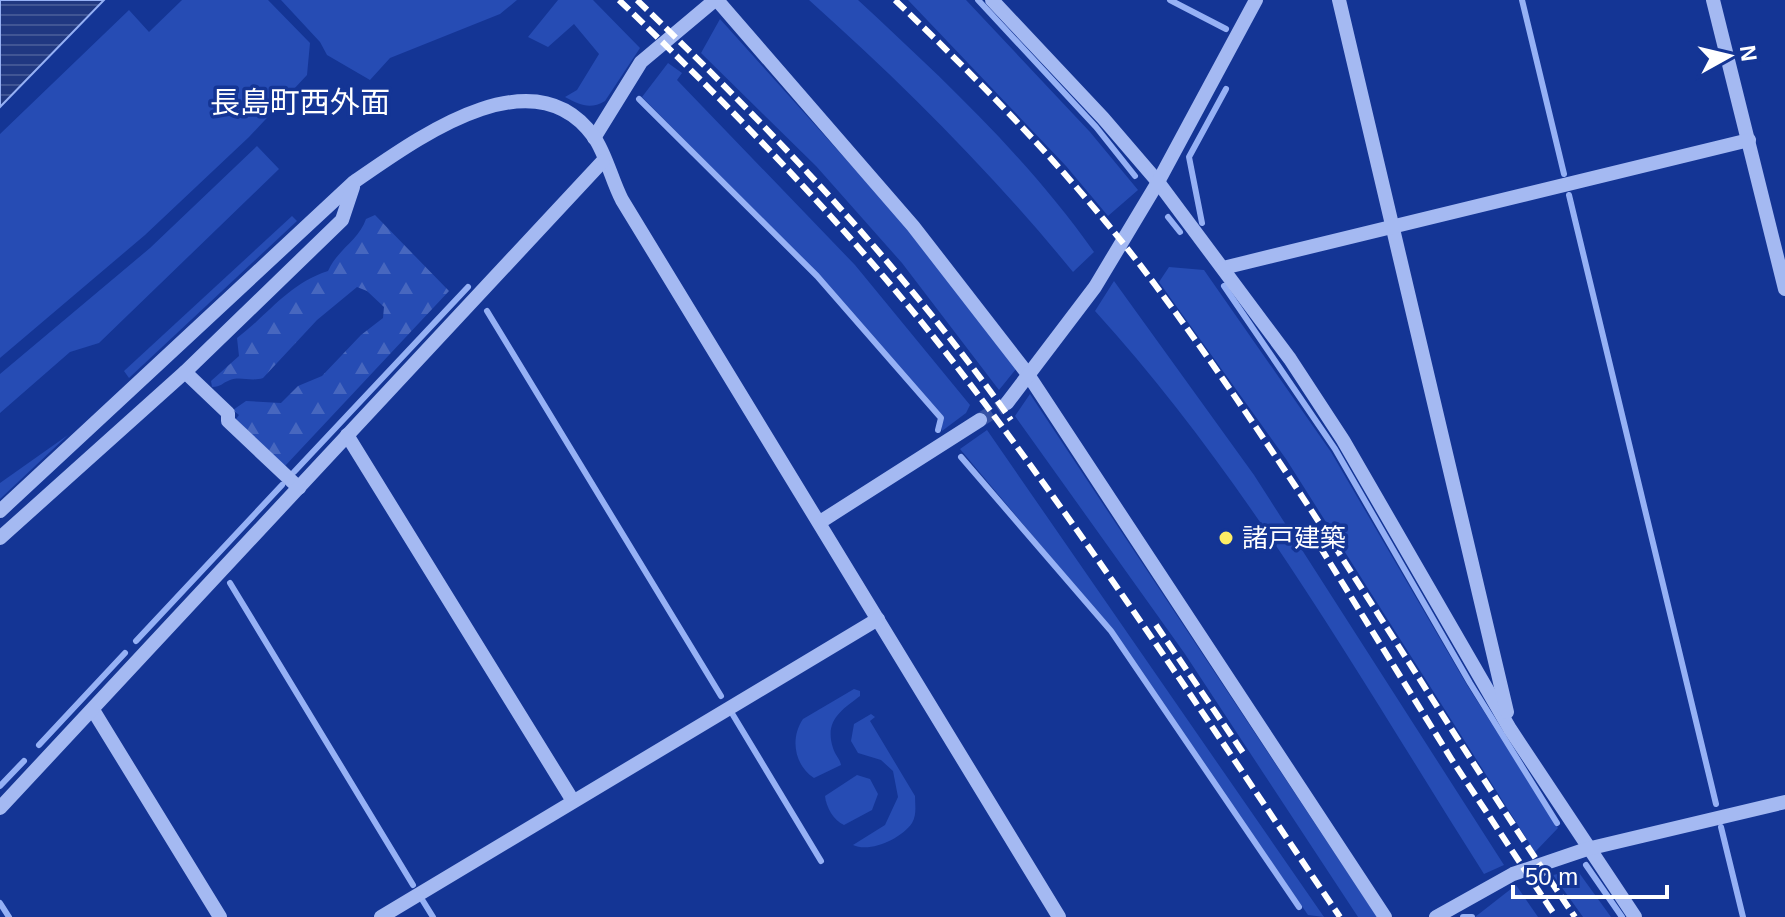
<svg xmlns="http://www.w3.org/2000/svg" width="1785" height="917" font-family="Arial,'Noto Sans JP',sans-serif">
	<style>
		.green { fill: #264cb4 }
		.forest { fill: url(#forest-firs) }
		.water { fill: url(#water-rules); stroke: #96b1f5; stroke-width: 2 }
		.lines { fill: none; stroke-linecap: round; stroke-linejoin: round }
		.stream { stroke: #96b1f5; stroke-width: 6 }
		.minor-tunnel { stroke: #3753a5; stroke-width: 14; stroke-dasharray: 14 7; stroke-linecap: butt }
		.minor { stroke: #a4b9f2; stroke-width: 14 }
		.rail { stroke: #fff; stroke-width: 6; stroke-dasharray: 14 6; stroke-linecap: butt }
		.poi-dot { fill: #ffee65; stroke: #143595; stroke-width: 3 }
		.labels { text-anchor: middle; dominant-baseline: central; stroke-width: 7; stroke-linejoin: round; paint-order: stroke }
		.poi-label { font-size: 26px; fill: #fff; stroke: #143595; text-anchor: start }
		.quarter-label { font-size: 30px; fill: #fff; stroke: #143595 }
	</style>
	<defs>
		<pattern id="forest-firs" width="22" height="20" patternUnits="userSpaceOnUse" patternTransform="scale(2)"><rect width="22" height="20" fill="#264cb4"/><path d="M5 1l3.5 6h-7zM16 11l3.5 6h-7z" fill="#4767bf"/></pattern>
		<pattern id="water-rules" width="6" height="5" patternUnits="userSpaceOnUse" patternTransform="scale(2)"><rect width="6" height="5" fill="#203881"/><path d="M0 2.5h6" fill="none" stroke="#415694"/></pattern>
	</defs>
	<rect width="100%" height="100%" fill="#143595"/>
	<!-- green -->
	<g class="green">
		<path d="M182 0H268L310 43 307 75 249 137 145 235 0 358V134L129 10 149 32Z"/>
		<path d="M281 0H517L500 14 390 58 370 80 327 55 320 42Z"/>
		<path d="M558 0H593L640 48 605 101C590 110 580 105 565 97L577 90 599 54 574 24 548 47 528 37Z"/>
		<path d="M809 0H858C941 77 1028 158 1094 252L1073 272C992 173 904 85 809 0Z"/>
		<path d="M908 0H966L1090 132 1138 190 1108 216 1066 166Z"/>
		<path d="M720 19 903 223 1016 369 999 390 902 263 816 166 701 53Z"/>
		<path d="M668 63 682 73 677 80 855 265 970 405 966 413 942 431V418L818 275 642 97Z"/>
		<path d="M257 146 279 169 99 343 70 352 0 413V374L150 248Z"/>
		<path d="M292 216 297 221 129 378 124 371Z"/>
		<path d="M1169 267 1204 270 1331 452 1467 685 1558 828 1535 852 1286 459 1159 282Z"/>
		<path d="M1114 281 1254 475 1504 865 1484 874C1362 682 1249 480 1095 311Z"/>
		<path d="M1030 394 1377 917H1358L1185 654 1015 416Z"/>
		<path d="M987 430 1324 917 1308 915 1112 630 960 449Z"/>
		<path d="M68 435 0 499V483Z"/>
		<path d="M854 689 860 691V696C842 710 824 720 833 748 835 755 840 759 841 765L814 778C794 765 790 738 803 719Z"/>
		<path d="M871 714 875 717 870 721 915 796C915 805 917 815 912 823 901 839 870 853 853 845L885 825 898 797 893 771 881 760 858 753 851 741 854 724Z"/>
		<path d="M857 775 870 779 878 794 872 810 844 825C834 821 826 807 825 796Z"/>
		<path d="M1577 870 1611 917H1583L1553 875Z"/>
		<path d="M1516 885 1538 917H1475Z"/>
	</g>
	<!-- forest -->
	<path class="forest" d="M375 215 449 291 285 466 236 419 239 415 233 410 246 401 281 403 298 386 322 376 361 335 383 318 384 307 367 291 357 287 317 320 263 378C251 382 241 376 230 380 222 383 221 387 212 387L211 381 239 356 237 338C269 314 288 284 328 271 338 249 359 240 366 219Z"/>
	<!-- water -->
	<path class="water" d="M0 0H104L0 107Z"/>
	<g class="lines">
		<!-- stream -->
		<g class="stream">
			<path d="M978 0 1096 127 1135 176"/>
			<path d="M1170 0 1226 29"/>
			<path d="M1522 0 1564 174"/>
			<path d="M639 99 817 276 941 418 938 430"/>
			<path d="M1569 195 1716 804"/>
			<path d="M1168 217 1180 232"/>
			<path d="M1202 223 1189 157 1226 89"/>
			<path d="M1224 286 1335 449 1470 683 1557 823"/>
			<path d="M487 311 721 696"/>
			<path d="M961 457 1111 631 1299 907"/>
			<path d="M294 472 468 287"/>
			<path d="M230 583 413 885"/>
			<path d="M136 641 282 485"/>
			<path d="M733 715 821 861"/>
			<path d="M39 745 125 653"/>
			<path d="M0 786 24 761"/>
			<path d="M1721 827 1743 917"/>
			<path d="M1586 865 1622 917"/>
			<path d="M423 901 433 917"/>
			<path d="M0 903 9 917"/>
			<path d="M1463 917H1472"/>
		</g>
		<!-- minor-tunnel -->
		<path class="minor-tunnel" d="M980 420 1007 403"/>
		<!-- minor -->
		<g class="minor">
			<path d="M717 0 913 226 1027 373 1385 917"/>
			<path d="M992 0 1103 118 1158 182 1290 359 1343 440 1510 729 1635 917"/>
			<path d="M1339 0 1507 712"/>
			<path d="M1713 0 1785 289"/>
			<path d="M594 138 641 62 715 0"/>
			<path d="M1223 268 1749 140"/>
			<path d="M185 372 228 413V421L299 488"/>
			<path d="M1007 403 1095 287 1158 182 1256 0"/>
			<path d="M347 435 573 801"/>
			<path d="M0 511 354 182C414 141 533 51 594 137 606 154 612 181 622 200L1059 917"/>
			<path d="M820 522 980 420"/>
			<path d="M0 538 185 372 342 220 353 187"/>
			<path d="M93 710 220 917"/>
			<path d="M0 808 603 161"/>
			<path d="M381 917 878 619"/>
			<path d="M1436 917 1513 874 1587 849 1785 802"/>
		</g>
		<!-- rail -->
		<g class="rail">
			<path d="M619 0C743 119 863 243 967 380 1099 553 1218 737 1340 917"/>
			<path d="M637 0C772 130 902 266 1011 420"/>
			<path d="M895 0C988 89 1079 182 1156 286 1307 489 1433 709 1575 917"/>
			<path d="M1309 529 1452 760 1556 917"/>
			<path d="M1156 625 1246 757"/>
		</g>
	</g>
	<!-- markers -->
	<circle class="poi-dot" cx="1226" cy="538" r="8"/>
	<g class="labels">
		<!-- poi labels -->
		<g class="poi-label">
			<text x="1242" y="538">諸戸建築</text>
		</g>
		<!-- quarter labels -->
		<g class="quarter-label">
			<text x="300" y="102">長島町西外面</text>
		</g>
	</g>
	<!-- north arrow -->
	<g transform="translate(1729 56) rotate(82)" stroke="#143595" stroke-width="6" paint-order="stroke">
	<path d="M0-6L14 30L0 20L-14 30Z" fill="#ffffff"/>
	<text y="-12" font-size="22" font-weight="bold" text-anchor="middle" fill="#ffffff">N</text>
	</g>
	<!-- scale -->
	<path d="M1513 885v12h154v-12" fill="none" stroke="#ffffff" stroke-width="4"/>
	<text x="1525" y="885" font-size="24" fill="#ffffff" stroke="#143595" stroke-width="6" paint-order="stroke">50 m</text>
</svg>
